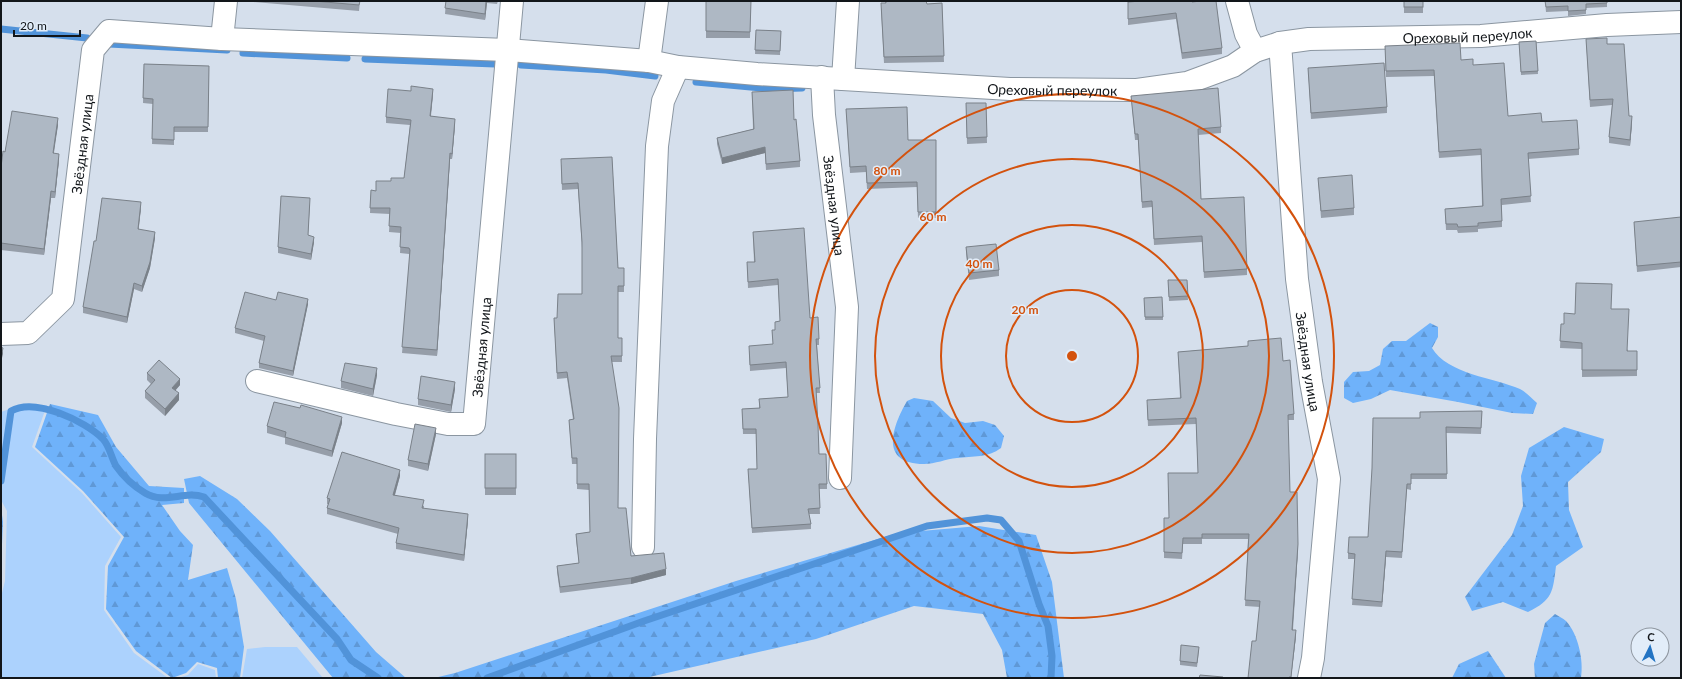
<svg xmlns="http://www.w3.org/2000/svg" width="1682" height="679" font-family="Lato,sans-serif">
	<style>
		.grass { fill: #acd2fd }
		.forest { fill: url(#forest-firs) }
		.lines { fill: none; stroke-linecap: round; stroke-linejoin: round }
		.stream { stroke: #5193d9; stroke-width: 7 }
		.minor-casing { stroke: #8b96a1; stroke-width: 24 }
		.minor { stroke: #fff; stroke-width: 22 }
		.wall { fill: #969ea9 }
		.shaded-wall { fill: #7a8189 }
		.building { fill: #aeb8c4; stroke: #7a8189 }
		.ring { fill: none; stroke: #d3520d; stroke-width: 2 }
		.labels { text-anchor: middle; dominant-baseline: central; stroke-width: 3; stroke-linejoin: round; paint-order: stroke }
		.street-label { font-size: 14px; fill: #12161a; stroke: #e2edf9 }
		.centre { fill: #d3520d; stroke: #e2edf9; stroke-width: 2 }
		.ring-label { font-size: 12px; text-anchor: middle; font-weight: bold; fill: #d3520d; stroke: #e2edf9; stroke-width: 3; stroke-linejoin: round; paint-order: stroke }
	</style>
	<defs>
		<pattern id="forest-firs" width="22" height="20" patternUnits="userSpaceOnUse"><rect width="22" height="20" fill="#6fb2fa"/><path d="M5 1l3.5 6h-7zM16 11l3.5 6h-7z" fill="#5f98d6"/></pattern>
	</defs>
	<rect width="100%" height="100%" fill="#d5dfec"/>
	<!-- grass -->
	<g class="grass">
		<path d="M47 405 32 447 82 493 121 537 105 566 104 610 134 653 168 678H1V597L5 581 7 511 1 500V412L15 407Z"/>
		<path d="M265 647H297L323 678H242L247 649Z"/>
		<path d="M198 664 215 670 216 678H178L188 675Z"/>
	</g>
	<!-- forest -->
	<g class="forest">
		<path d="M1430 323 1438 327V337L1432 348C1447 374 1495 378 1520 389 1526 392 1532 399 1537 403L1533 414 1512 413 1458 402 1390 390 1371 399 1353 403 1344 398V382L1353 372 1369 371 1380 365 1383 349 1392 341H1406Z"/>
		<path d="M914 398 933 401 951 418 965 423 983 421 995 425 1004 436 1001 448C988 458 973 456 957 458 946 459 935 464 924 464 879 464 892 427 907 401Z"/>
		<path d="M50 404 98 415 116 447 149 486 184 488V503L162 505 180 531 193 545 188 580 227 568 236 599 244 647 240 678H218L217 668 197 662 186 673 172 678 136 651 106 609 108 566 124 537 83 491 35 447Z"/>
		<path d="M1564 427 1604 439 1601 452 1568 482 1569 510 1583 547 1556 566C1553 591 1553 600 1528 612L1503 602 1472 611 1465 597 1512 535 1523 506 1521 476 1529 448Z"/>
		<path d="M200 476 237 499 270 531 376 652 406 678H333L189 503 184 479Z"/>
		<path d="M1 508 3 522 1 567Z"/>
		<path d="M979 526 1036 535 1052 582 1064 678H1007L1002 650 983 614 914 606 816 639 645 678H434L455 673 736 581 898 533Z"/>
		<path d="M1555 614C1558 616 1563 618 1566 621 1578 634 1584 660 1581 678H1535L1534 664 1545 623Z"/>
		<path d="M1488 651 1506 678H1452L1459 664Z"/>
	</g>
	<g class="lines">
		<!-- stream -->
		<g class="stream">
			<path d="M1 29 87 38"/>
			<path d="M109 44 227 50"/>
			<path d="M243 53 347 58"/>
			<path d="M365 59 495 64"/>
			<path d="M521 65 606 70 655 76"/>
			<path d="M696 82 771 89 802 88"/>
			<path d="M1 481 11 411C35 397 85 421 103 439 110 447 111 457 116 466 123 476 135 487 145 493 165 505 184 490 204 497L337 639 351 660 378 678"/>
			<path d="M487 678 644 621 927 526 987 518 1001 520 1019 541 1039 604 1048 626 1052 656 1051 678"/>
		</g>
		<defs>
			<g id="minor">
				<path d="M1237 1 1246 34 1255 51"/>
				<path d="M222 39 226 1"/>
				<path id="s1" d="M1280 43 1297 279 1311 382 1329 479 1313 658 1309 678"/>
				<path d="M649 61 657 1"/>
				<path id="s2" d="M822 77 824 115 847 307 840 478"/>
				<path d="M843 79 848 1"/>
				<path id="s3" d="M1 334 28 333 63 299 93 50 109 31 222 39 507 50 649 61 678 67 757 74 1010 89 1137 90 1187 83 1233 66 1255 51 1280 43 1309 39 1481 36 1607 25 1681 22"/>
				<path id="s4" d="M257 381 396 414 448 424H474L512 1"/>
				<path d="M643 547 645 439 657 146 663 101 678 67"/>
			</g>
		</defs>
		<!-- minor casing -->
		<use href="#minor" class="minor-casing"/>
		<!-- minor -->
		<use href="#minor" class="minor"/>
	</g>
	<!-- wall -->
	<g class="wall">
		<path d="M242 1H360L359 11Z"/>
		<path d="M445 1H498L497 4 487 3 485 20 445 14 446 1Z"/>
		<path d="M706 1H751L750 38H706Z"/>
		<path d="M885 1H926L927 4 942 3 944 62 884 63 881 9 885 3Z"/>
		<rect x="1404" y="1" width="19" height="12"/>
		<path d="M1545 1H1607V7L1586 8V14L1568 16V11L1546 12Z"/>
		<rect x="1650" y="1" width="31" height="1"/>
		<path d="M1192 2 1222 48V54L1182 59 1176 19 1128 25V19Z"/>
		<path d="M756 30 781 31 780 55 755 54Z"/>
		<path d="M1586 39 1607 44 1629 116 1632 123 1630 146 1609 143V137L1612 105 1590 107Z"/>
		<path d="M1536 41 1538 74 1521 75 1519 42Z"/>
		<path d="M1385 46 1461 60 1473 65 1508 116 1542 122 1579 149V155L1528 159 1531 202 1502 205V227L1478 229V232L1458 233 1457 230H1446L1445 209 1482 206 1481 155 1439 158 1434 76 1386 77Z"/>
		<path d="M144 64 209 66 208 132H174V145L152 144 153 104 143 103Z"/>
		<path d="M1308 68 1387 107V113L1311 119Z"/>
		<path d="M752 92 794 120 800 161V167L766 170 765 153 722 164 717 144V138L753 129Z"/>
		<path d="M433 94 431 116 455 125 452 159H450L437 356 402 353 410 255 409 254 400 253 401 233 389 232 390 214 370 213 371 190 376 191 391 181 404 178 410 125 386 123V117Z"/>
		<path d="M1131 96 1221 127V133L1198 135 1201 199 1247 269V275L1204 278 1202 242 1154 245 1152 207 1142 208 1138 140H1135Z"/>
		<path d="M966 103H986L987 143 967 144Z"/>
		<path d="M846 109 908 140H936V218H918L917 187 867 189 866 172 850 173Z"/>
		<path d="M58 125 53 153 59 160 55 198H51L44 255 1 250V167L5 152Z"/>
		<path d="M612 157 618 268H624V292H618V338H622V362H612L618 508 631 556 666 575 631 584 560 593 557 572V566L579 563 576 540V534L590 532 589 490 577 489V464H572L569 420 573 419 567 378 557 379 554 318H557L582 294V248L578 189 562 190 561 165Z"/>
		<path d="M1318 178 1354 208V215L1321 218Z"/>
		<path d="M310 204 308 235 314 242 311 260 278 253V247Z"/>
		<path d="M141 208 138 229 155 238 150 268 142 292 134 289 127 323 83 313V307L96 241Z"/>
		<path d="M1634 222H1681V267L1637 272Z"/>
		<path d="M753 232 810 318 819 339V345H817L820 393H816L819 454 827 484V489H819L820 514H809L811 524V529L752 533 748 469H757L756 434H743L742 409 759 408V399L788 397 786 368 750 371 749 351 773 344 772 330H775V322L780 321 778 285 748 288 747 262H754Z"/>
		<path d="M966 247 999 270V276L969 280 966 253Z"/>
		<path d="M1168 280H1187L1188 300 1169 301Z"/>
		<path d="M1162 297 1163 320H1145L1144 298Z"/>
		<path d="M276 300 308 304 293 376 259 368V363L264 341 235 333V328Z"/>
		<path d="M1611 309 1628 351H1637V376L1582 377V349L1560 348 1561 324H1564L1575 314Z"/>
		<path d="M1248 341 1283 361 1294 414V420H1288L1290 492 1298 550 1293 630 1296 636 1291 678H1248L1256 641 1260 607 1245 606 1248 539H1202V544H1183L1182 559 1164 558V518H1169L1198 473 1196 424 1148 426 1147 405 1180 398 1178 352 1248 346Z"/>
		<path d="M147 373 180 385 175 391 179 400 165 416 145 398V391L151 384 147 380Z"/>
		<path d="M377 375 373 396 341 388V381Z"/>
		<path d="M455 389 451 412 418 405V399Z"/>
		<path d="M1482 411 1481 434 1446 433 1447 479H1411V490L1407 489 1402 558 1386 557 1382 607 1352 605 1355 559H1348V553L1368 537 1420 418Z"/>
		<path d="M342 423 332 457 285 444V438L267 433V426Z"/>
		<path d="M436 434 428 471 408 466V460Z"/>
		<rect x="485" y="454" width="31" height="41"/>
		<path d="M400 476 395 495 424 506V509L468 520 464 561 396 549V543L398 534 327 514V508L328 504H327V498Z"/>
		<path d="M1199 650 1197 667 1180 665V661Z"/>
	</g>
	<!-- shaded-wall -->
	<g class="shaded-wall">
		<path d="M486 1H487V3L485 20V14Z"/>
		<path d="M433 89V94L430 122V116Z"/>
		<path d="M1632 116V123L1630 146V140Z"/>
		<path d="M58 118V125L53 159V153Z"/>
		<path d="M455 119V125L452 159V154Z"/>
		<path d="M765 147V153L722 164V158Z"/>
		<path d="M450 153V159L437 356V350Z"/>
		<path d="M59 154V160L55 198V192Z"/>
		<path d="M51 191V198L44 255V249Z"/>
		<path d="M141 202V208L138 235V229Z"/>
		<path d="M155 232V238L150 268 142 292V286Z"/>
		<path d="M314 237V242L311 260V254Z"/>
		<path d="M134 283V289L127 323V317Z"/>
		<path d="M308 299V304L293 376V371Z"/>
		<path d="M3 348V354L1 362V357Z"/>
		<path d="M377 368V375L373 396V389Z"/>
		<path d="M180 379V385L172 394V388Z"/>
		<path d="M455 382V389L451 412V405Z"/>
		<path d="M179 393V400L165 416V409Z"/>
		<path d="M342 417V423L332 457V451Z"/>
		<path d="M436 428V434L428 471V464Z"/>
		<path d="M400 470V476L393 501V495Z"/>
		<path d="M468 514V520L464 561V555Z"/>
		<path d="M1298 544V550L1292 635V630Z"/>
		<path d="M1386 551V557L1382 607V602Z"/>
		<path d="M666 569V575L631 584V578Z"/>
		<path d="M1296 630V636L1291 678Z"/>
	</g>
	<!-- building -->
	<g class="building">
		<path d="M314 1H360L359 5Z"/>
		<path d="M446 1H486L485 14 445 8Z"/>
		<path d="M706 1H751L750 32 706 31Z"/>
		<path d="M886 1H926L927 4 942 3 944 56 884 57 881 3H886Z"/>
		<path d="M1141 1H1191L1192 2 1201 1H1216L1222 48 1182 53 1176 13 1128 19V2Z"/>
		<rect x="1404" y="1" width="19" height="6"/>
		<path d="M1545 1H1607V3L1586 4V10L1568 11V6L1546 7Z"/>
		<path d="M756 30 781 31 780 51 755 50Z"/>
		<path d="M1607 38V44H1624L1629 116H1632L1630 140 1609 137 1613 99 1590 100 1586 39Z"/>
		<path d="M1536 41 1538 71 1521 72 1519 42Z"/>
		<path d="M1460 43 1461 60 1473 59V65L1504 63 1508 116 1541 113 1542 122 1577 120 1579 149 1528 153 1531 196 1501 199 1502 221 1478 223V226L1458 227 1457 224H1446L1445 209 1483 206 1481 149 1439 152 1434 70 1386 71 1385 46Z"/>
		<path d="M1384 63 1387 107 1311 113 1308 68Z"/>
		<path d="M144 64 209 66 208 127H174V140L152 139 153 99 143 98Z"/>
		<path d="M411 86 433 89 430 116 455 119 452 154 450 153 437 350 402 347 410 250 409 248 400 247 401 227 389 226 390 208H370L371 190 376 191V181H391V178H404L411 120 386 117 388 89 411 91Z"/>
		<path d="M1218 88 1221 127 1198 129 1201 199 1244 197 1247 269 1204 272 1202 236 1154 239 1152 201 1142 202 1138 134H1135L1131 96Z"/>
		<path d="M793 90 794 120 796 119 800 161 766 164 765 147 722 158 717 138 754 129 752 92Z"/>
		<path d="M966 103H986L987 137 967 138Z"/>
		<path d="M907 107 908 140H936V212H918L917 182 867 183 866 166 850 167 846 109Z"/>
		<path d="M12 111 58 118 53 153 59 154 55 192 51 191 44 249 1 243V167L3 151 5 152Z"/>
		<path d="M612 157 618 268H624V286H618V338H622V356H611L619 408 618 508H626L631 556 664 553 666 569 631 578 560 587 557 566 579 563 576 534 590 532 589 484H577V458H572L569 420 574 419 567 372 557 373 554 318H557L558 294H582V242L578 183 562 184 561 159Z"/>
		<path d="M1352 175 1354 208 1321 211 1318 178Z"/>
		<path d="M281 196 310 198 308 235 314 237 311 254 278 247Z"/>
		<path d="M102 198 141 202 138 229 155 232 150 262 142 286 134 283 127 317 83 307 94 241H96Z"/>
		<path d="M1681 217V262L1637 266 1634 222Z"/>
		<path d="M804 228 810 318 818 317 819 339H816L820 388H816L818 425 819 454H826L827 484H819L820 508 808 509 811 524 752 528 748 469H757L756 429H743L742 409 760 408 759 399 788 397 786 362 750 365 749 346 773 344 772 330H775V322L780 321 778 279 748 282 747 262H755L753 232Z"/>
		<path d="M996 244 999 270 969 273 966 247Z"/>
		<path d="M1168 280H1187L1188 296 1169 297Z"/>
		<path d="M1576 283 1612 284 1611 309H1629L1627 351H1637V370H1582V343L1560 341 1561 324H1564V313L1575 314Z"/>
		<path d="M245 292 276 300 278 292 308 299 293 371 259 363 265 336 235 328Z"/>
		<path d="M1162 297 1163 317H1145L1144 298Z"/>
		<path d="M1281 338 1283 361 1290 360 1294 414 1288 415 1290 492H1297L1298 544 1292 630H1296L1291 677H1289V678H1248L1252 641H1256L1260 601 1245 600 1249 534H1202V538H1183L1182 553 1164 552V518H1169L1168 473H1198L1196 418 1148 420 1147 400 1181 398 1178 352 1248 346V341Z"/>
		<path d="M1 347 3 348 1 357Z"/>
		<path d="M159 360 180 379 172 388 179 393 165 409 145 391 155 380 147 373Z"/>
		<path d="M345 363 377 368 373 389 341 381Z"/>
		<path d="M421 376 455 382 451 405 418 399Z"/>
		<path d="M274 402 300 408 301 405 342 417 332 451 285 437 286 432 267 426Z"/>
		<path d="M1482 411 1481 428 1446 427 1447 474H1411V484H1407L1402 552 1386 551 1382 602 1352 599 1355 554 1348 553 1349 537H1368L1372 468 1373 418H1420V412Z"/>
		<path d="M415 424 436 428 428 464 408 460Z"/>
		<path d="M342 452 400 470 393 495 424 500 422 508 468 514 464 555 396 543 399 528 327 508 330 499 327 498Z"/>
		<rect x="485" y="454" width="31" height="34"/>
		<path d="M1181 645 1199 647 1197 663 1180 661Z"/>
		<path d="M1200 675 1223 677V678H1199Z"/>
	</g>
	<!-- distance rings -->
	<g class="ring">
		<circle cx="1072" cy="356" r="66"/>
		<circle cx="1072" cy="356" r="131"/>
		<circle cx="1072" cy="356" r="197"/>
		<circle cx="1072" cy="356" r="262"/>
	</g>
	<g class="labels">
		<!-- street labels -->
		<g class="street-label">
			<text stroke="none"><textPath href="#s3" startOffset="1722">Ореховый переулок</textPath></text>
			<text stroke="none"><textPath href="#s3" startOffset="1297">Ореховый переулок</textPath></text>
			<text stroke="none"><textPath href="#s3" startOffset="232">Звёздная улица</textPath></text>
			<text stroke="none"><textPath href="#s2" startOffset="129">Звёздная улица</textPath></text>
			<text stroke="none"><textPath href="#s4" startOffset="299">Звёздная улица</textPath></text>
			<text stroke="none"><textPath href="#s1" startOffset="320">Звёздная улица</textPath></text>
		</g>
	</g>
	<circle cx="1072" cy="356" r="6" class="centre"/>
	<g class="ring-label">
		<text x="887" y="175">80 m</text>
		<text x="933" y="221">60 m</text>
		<text x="979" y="268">40 m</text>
		<text x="1025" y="314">20 m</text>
	</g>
	<!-- border -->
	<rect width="1682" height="679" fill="none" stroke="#12161a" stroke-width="4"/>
	<!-- north arrow -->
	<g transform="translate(1650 647) rotate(5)"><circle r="19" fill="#e2edf9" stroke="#8f97a0"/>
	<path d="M0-3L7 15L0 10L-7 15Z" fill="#2374c3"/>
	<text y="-6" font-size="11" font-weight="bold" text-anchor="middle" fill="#12161a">С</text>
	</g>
	<!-- scale -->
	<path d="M14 30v6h66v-6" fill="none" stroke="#12161a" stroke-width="2"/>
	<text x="20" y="30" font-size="12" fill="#12161a" stroke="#e2edf9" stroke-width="3" paint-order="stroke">20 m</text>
</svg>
